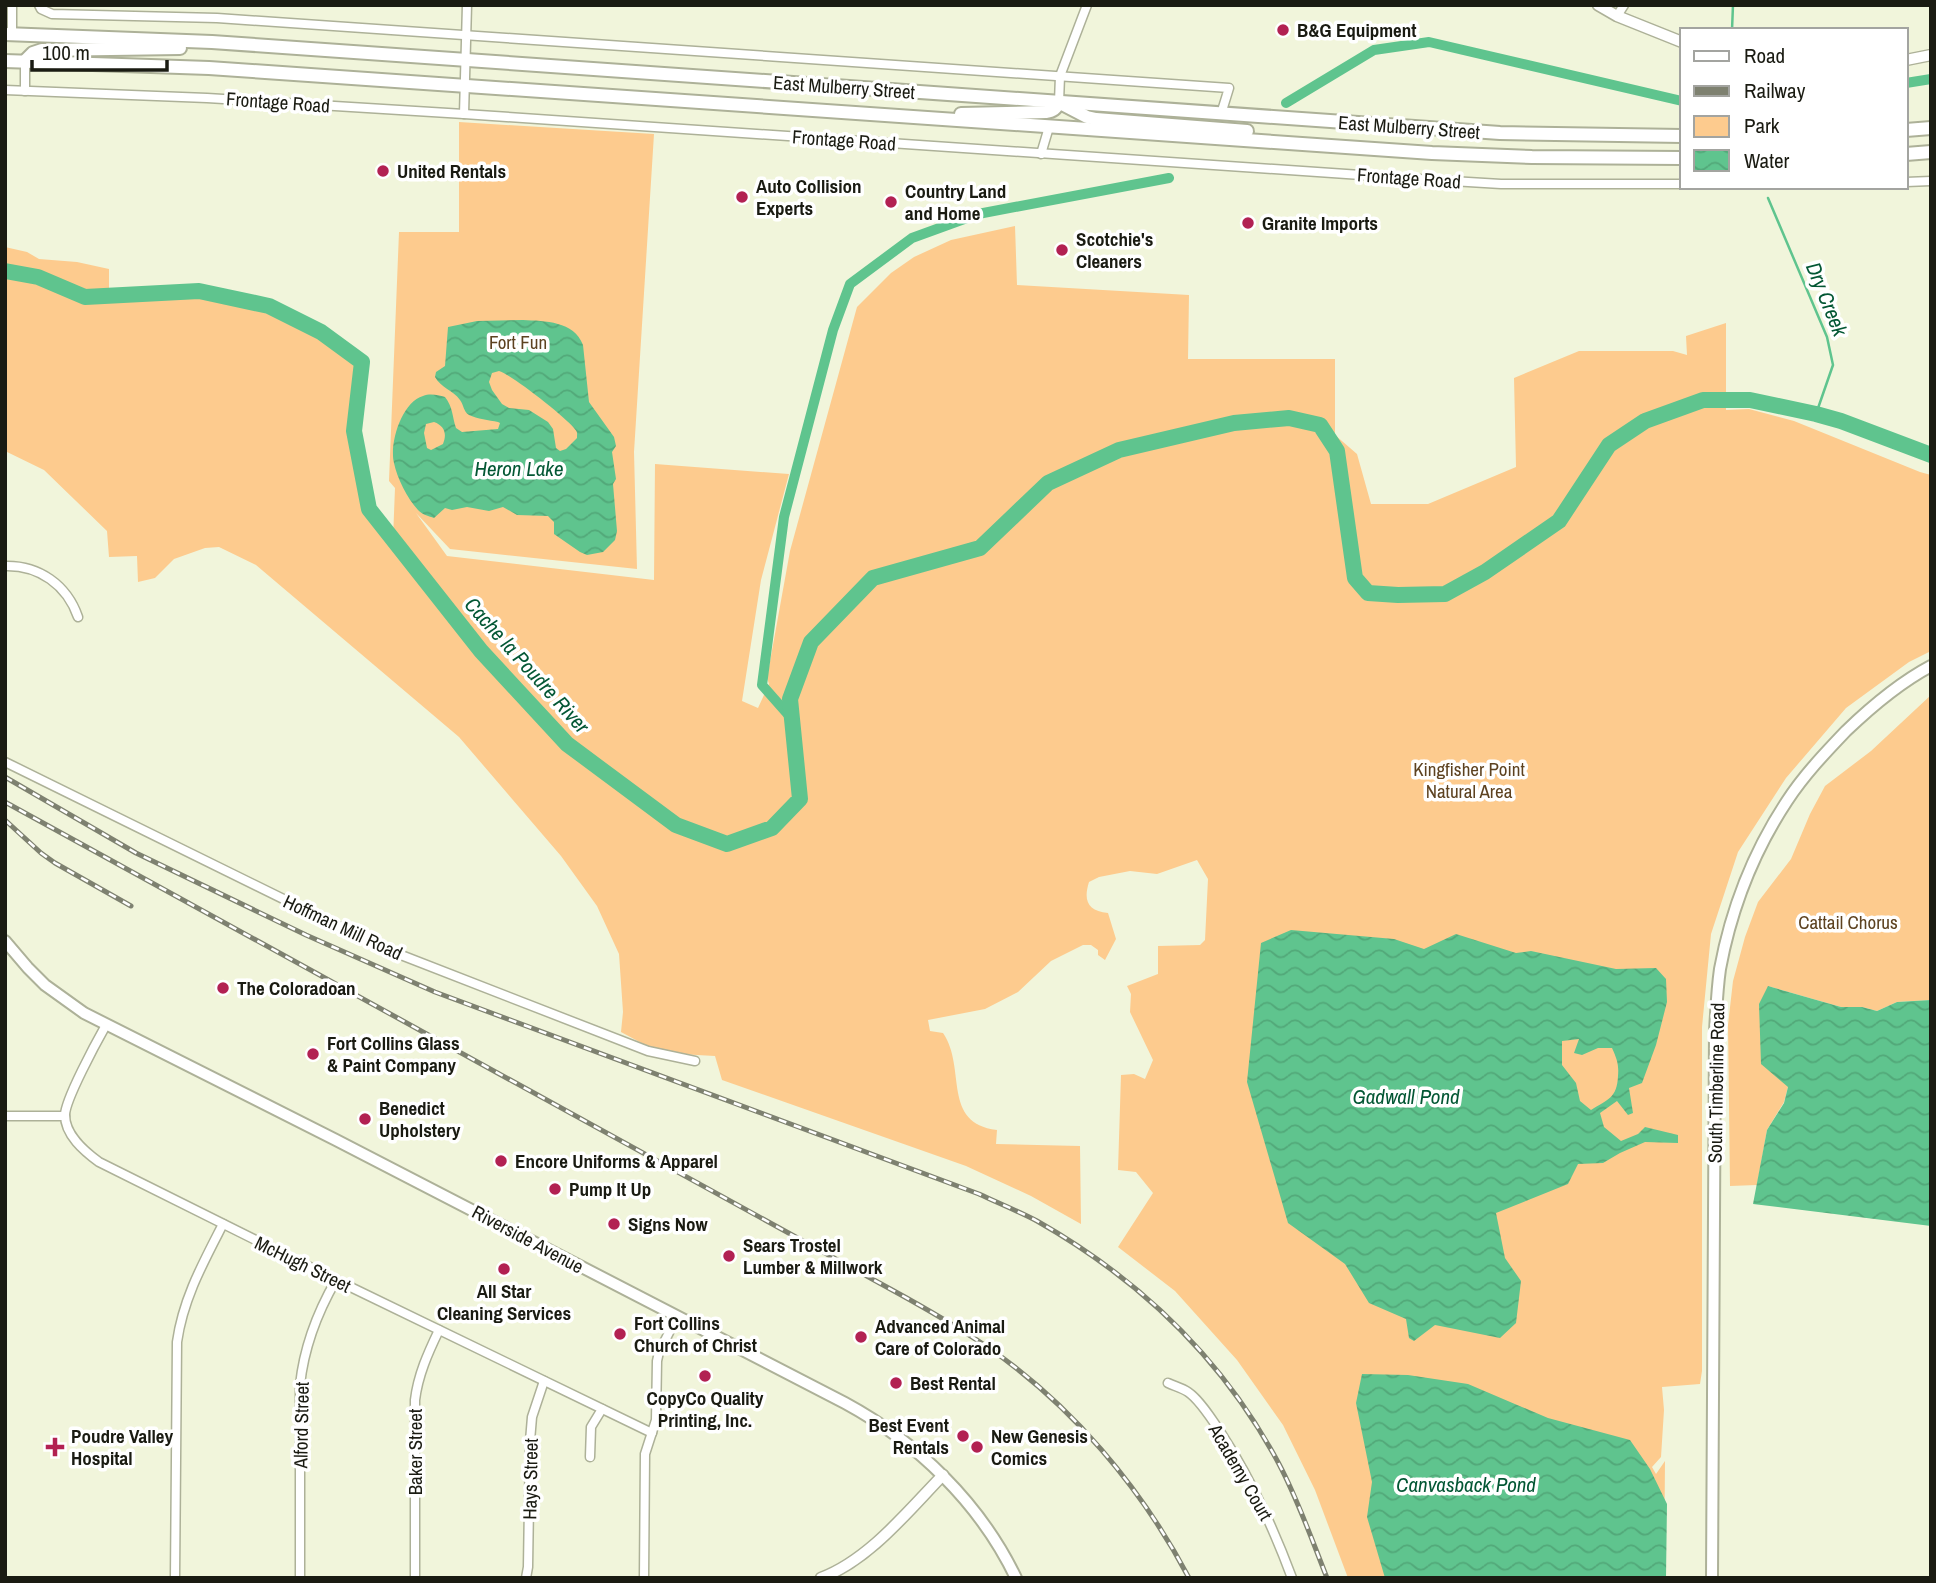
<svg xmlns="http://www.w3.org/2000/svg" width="1936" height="1583" font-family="'Archivo Narrow',sans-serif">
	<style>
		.park { fill: #fdcb8e }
		.water { fill: url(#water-waves); fill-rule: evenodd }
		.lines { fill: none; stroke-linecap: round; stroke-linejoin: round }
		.stream { stroke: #5fc48e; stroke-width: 2.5 }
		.canal { stroke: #5fc48e; stroke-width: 10 }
		.river { stroke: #5fc48e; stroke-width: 16 }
		.minor-casing { stroke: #adb198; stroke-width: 11 }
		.tertiary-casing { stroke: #adb198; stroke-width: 13 }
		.secondary-casing { stroke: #adb198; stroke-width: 14 }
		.trunk-casing { stroke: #adb198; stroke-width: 16 }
		.minor { stroke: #fff; stroke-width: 8 }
		.tertiary { stroke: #fff; stroke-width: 10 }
		.secondary { stroke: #fff; stroke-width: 10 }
		.trunk { stroke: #fff; stroke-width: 12 }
		.rail-casing { stroke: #7e8170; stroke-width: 5 }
		.rail { stroke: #fff; stroke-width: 2.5; stroke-dasharray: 8; stroke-linecap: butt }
		.poi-dot { fill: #b22152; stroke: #fff; stroke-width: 2.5 }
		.labels { text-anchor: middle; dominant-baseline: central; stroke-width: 7; stroke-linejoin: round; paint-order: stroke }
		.poi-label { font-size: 19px; font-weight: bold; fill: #1a1b12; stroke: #fff; text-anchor: start }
		.street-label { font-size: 19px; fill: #1a1b12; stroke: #fff }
		.park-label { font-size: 19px; fill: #5d4220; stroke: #fff }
		.water-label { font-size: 21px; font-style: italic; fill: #035734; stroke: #fff }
	</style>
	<defs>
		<pattern id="water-waves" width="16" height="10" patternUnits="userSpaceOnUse" patternTransform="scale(1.75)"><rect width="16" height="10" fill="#5fc48e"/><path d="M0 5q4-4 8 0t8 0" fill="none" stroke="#52a879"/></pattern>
	</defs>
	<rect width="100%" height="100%" fill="#f1f5db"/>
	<!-- park -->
	<g class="park">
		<path d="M459 122 654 134 634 452 637 569 450 549 416 513 447 556 654 580 655 464 789 474 761 580 742 701 758 708 769 684 767 678 790 551 857 307 891 273 914 257 951 240 1015 226 1017 285 1189 295 1188 359H1335V435L1357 454 1371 504H1428L1516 467 1514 378 1579 351H1673L1687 355 1686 336 1726 323V410L1749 409 1794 421 1920 472 1931 475V651L1909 662 1846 708 1786 778 1738 852 1711 934 1702 1027V1371L1700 1384 1662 1387 1664 1410 1661 1457 1652 1467 1656 1474 1665 1461 1664 1578H1348L1315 1490 1283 1425 1237 1360 1175 1291 1118 1247 1153 1193 1136 1172 1118 1170 1121 1075 1134 1074 1145 1079 1153 1060 1130 1012 1131 994 1127 986 1158 974V946L1200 945 1205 940 1208 879 1197 860 1157 874 1130 871 1099 877 1089 882C1083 901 1088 911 1108 913L1116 939 1105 960 1098 955V950L1091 945H1083L1051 961 1018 992 985 1009 928 1020 930 1031 943 1033C967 1068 941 1123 997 1130L996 1144 1080 1146 1081 1224 1031 1196 966 1166 722 1080 715 1056 679 1054 647 1046 621 1032 623 1012 619 954 597 906 561 856 459 737 256 565 219 547 205 548 174 559 155 578 138 582 137 556 109 557 107 531 44 470 5 451V247L27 252 39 259 77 262 109 269V296L199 291 269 306 321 332 362 362 354 431 369 509 393 539 395 488 389 481 399 232H459Z"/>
		<path d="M1931 695V1000L1897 1002 1877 1011 1862 1007H1841L1768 986 1788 1087 1784 1102 1767 1130 1757 1185 1730 1186 1728 1025 1733 981 1745 937 1758 902 1791 859 1810 814 1825 786 1871 751Z"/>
	</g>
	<!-- water -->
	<g class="water">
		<path d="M523 320C545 321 574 321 583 345L589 402 614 437 616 446 612 452 616 479 613 484 617 531 615 540 603 552 587 555 580 552 554 534V522L548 516 517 515 503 507 489 511 467 507 452 510 445 508 434 518C429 516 423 515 419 511 408 500 397 478 394 463 389 443 402 402 423 396 430 393 438 395 445 397 453 407 452 416 456 428L462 432 498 429 500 423 498 422C489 420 477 419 469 415 463 411 464 405 460 400 453 390 441 388 435 377L436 372 445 366 448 327 477 321ZM499 371C512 375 564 416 574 428 578 433 577 432 577 438L566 449 560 451 556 448 553 429 548 422 529 410 509 408 502 404 492 390 489 382 492 373ZM434 422C445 426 447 434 443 444L431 450 427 448 424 433 426 424Z"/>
		<path d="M1291 930 1394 939 1424 949 1456 934 1516 953 1531 951 1616 969 1656 968 1666 979 1667 1002 1656 1045 1642 1083 1629 1088 1633 1113 1628 1115 1617 1101 1600 1113 1604 1127 1621 1141 1638 1134 1645 1127 1678 1135V1143L1645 1142 1620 1153 1603 1163 1578 1164 1568 1184 1496 1213 1505 1258 1521 1281 1516 1323 1500 1338 1435 1325 1414 1341 1409 1338 1406 1319 1369 1303 1345 1264 1288 1223 1247 1082 1261 943ZM1579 1039 1574 1053 1582 1055 1598 1048H1612C1617 1059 1619 1065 1618 1076 1617 1098 1608 1099 1591 1110L1580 1101 1576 1083 1562 1065V1041Z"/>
		<path d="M1768 986 1841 1007H1862L1877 1011 1897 1002 1931 1000V1226L1753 1204 1767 1130 1784 1103 1788 1087 1761 1064 1759 1004Z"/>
		<path d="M1362 1374 1408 1375 1468 1384 1548 1418 1630 1440 1650 1469 1667 1504 1666 1578H1385L1367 1517 1372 1482 1356 1403Z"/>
	</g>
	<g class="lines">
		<!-- stream -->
		<g class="stream">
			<path d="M1732 30 1733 5"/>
			<path d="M1768 198 1827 337 1833 365 1816 414"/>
		</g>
		<!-- canal -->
		<g class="canal">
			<path d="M1906 83 1931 79"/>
			<path d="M1286 103 1374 50 1429 42 1682 101"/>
			<path d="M792 719 762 685 784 517 833 330 850 284 912 238 978 214 1169 178"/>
		</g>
		<!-- river -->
		<path class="river" d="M5 271 38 277 85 297 199 291 269 306 321 332 362 362 354 431 369 509 481 651 567 744 676 825 727 844 772 828 800 799 790 699 811 642 873 578 980 548 1048 483 1119 450 1234 423 1289 418 1320 425 1337 451 1355 578 1368 593 1398 595 1445 594 1485 572 1559 521 1609 445 1645 421 1703 400H1750L1816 414 1841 421 1931 455"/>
		<defs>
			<g id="minor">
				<path d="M39 5 41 9 52 14 217 18 1229 88 1221 114"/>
				<path d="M1617 16 1624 5"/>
				<path d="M12 34V5"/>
				<path d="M25 61V91"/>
				<path d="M5 90 207 98 464 114 1419 179 1501 184H1682"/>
				<path d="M1059 102 1060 76 1087 5"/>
				<path d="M464 114 467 5"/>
				<path d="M1041 154 1049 127"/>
				<path d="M1906 182 1931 181"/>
				<path d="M5 566C39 565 67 585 78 617"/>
				<path d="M5 762 383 948 648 1051 695 1061"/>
				<path d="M106 1025C97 1041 65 1100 65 1115 65 1135 84 1151 99 1162L336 1280 652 1433"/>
				<path d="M5 1116H65"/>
				<path d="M1168 1383C1174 1386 1182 1388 1188 1392 1200 1400 1213 1421 1221 1433 1251 1479 1273 1527 1292 1578"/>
				<path d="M590 1457 591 1427 602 1409"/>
				<path d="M175 1578 177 1342C183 1299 203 1263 223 1224"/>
				<path d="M300 1578V1385C304 1347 317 1313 336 1280"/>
				<path d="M415 1578V1400C418 1375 428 1353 439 1330"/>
				<path d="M526 1578 528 1567 530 1441 532 1417 544 1381"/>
				<path d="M644 1578 645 1454 656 1420 657 1361 659 1352 677 1317"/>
			</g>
			<g id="tertiary">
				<path d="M1598 5 1617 16 1682 42"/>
				<path d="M1906 60 1931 55"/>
				<path d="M821 1578C869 1560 908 1511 943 1475"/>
			</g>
			<g id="secondary">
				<path d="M5 941 28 968 45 985 84 1013 336 1140 845 1403C917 1442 980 1503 1016 1578"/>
				<path d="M1712 1578 1715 1033C1716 1012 1717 990 1720 969 1731 910 1754 851 1787 801 1804 775 1825 753 1846 731 1872 706 1899 683 1931 666"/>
			</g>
			<g id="trunk">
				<path d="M5 34 212 42 1500 133 1682 136"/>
				<path d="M5 61 209 68 1432 153 1532 157 1682 158"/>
				<path d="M25 61 33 53 42 50 180 48"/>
				<path d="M1062 104 1087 117 1096 119 1247 131"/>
				<path d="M961 114 1046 112C1053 111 1056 109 1059 102"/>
				<path d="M1906 130 1931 128"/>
				<path d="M1906 154 1931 152"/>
			</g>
		</defs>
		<!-- minor casing -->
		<use href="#minor" class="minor-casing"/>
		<!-- tertiary casing -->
		<use href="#tertiary" class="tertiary-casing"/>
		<!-- secondary casing -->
		<use href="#secondary" class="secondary-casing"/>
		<!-- trunk casing -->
		<use href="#trunk" class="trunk-casing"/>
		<!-- minor -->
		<use href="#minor" class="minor"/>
		<!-- tertiary -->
		<use href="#tertiary" class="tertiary"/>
		<!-- secondary -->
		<use href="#secondary" class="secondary"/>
		<!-- trunk -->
		<use href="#trunk" class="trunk"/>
		<defs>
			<g id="rail">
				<path d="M5 777 136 853 306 935 435 992 979 1194C998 1203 1018 1211 1037 1221 1141 1280 1223 1359 1279 1464 1298 1500 1312 1540 1327 1578"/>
				<path d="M5 802 894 1291C925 1308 956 1326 986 1346 1071 1404 1141 1487 1189 1578"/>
				<path d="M5 820 41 853 55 863 131 906"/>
			</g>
		</defs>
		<!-- rail casing -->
		<use href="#rail" class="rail-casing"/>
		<!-- rail -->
		<use href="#rail" class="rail"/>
	</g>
	<!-- markers -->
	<g class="poi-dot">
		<circle cx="1283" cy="30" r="7"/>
		<circle cx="383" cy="171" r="7"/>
		<circle cx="742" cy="197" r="7"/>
		<circle cx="891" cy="202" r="7"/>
		<circle cx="1248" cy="223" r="7"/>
		<circle cx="1062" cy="250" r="7"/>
		<circle cx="223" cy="988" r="7"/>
		<circle cx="313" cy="1054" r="7"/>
		<circle cx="365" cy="1119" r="7"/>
		<circle cx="501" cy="1161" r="7"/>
		<circle cx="555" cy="1189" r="7"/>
		<circle cx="614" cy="1224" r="7"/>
		<circle cx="729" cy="1256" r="7"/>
		<circle cx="504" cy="1269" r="7"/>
		<circle cx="620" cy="1334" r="7"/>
		<circle cx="861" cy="1337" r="7"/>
		<circle cx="705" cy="1376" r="7"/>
		<circle cx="896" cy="1383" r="7"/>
		<circle cx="963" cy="1436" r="7"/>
		<path d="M51.5 1436.5h7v7h7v7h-7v7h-7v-7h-7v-7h7z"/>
		<circle cx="977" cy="1447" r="7"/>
	</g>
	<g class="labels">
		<!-- poi labels -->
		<g class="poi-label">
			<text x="1297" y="30">B&amp;G Equipment</text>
			<text x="397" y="171">United Rentals</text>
			<text x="756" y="186">Auto Collision<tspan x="756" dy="22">Experts</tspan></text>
			<text x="905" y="191">Country Land<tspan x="905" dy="22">and Home</tspan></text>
			<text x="1262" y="223">Granite Imports</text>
			<text x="1076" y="239">Scotchie's<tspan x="1076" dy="22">Cleaners</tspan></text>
			<text x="237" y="988">The Coloradoan</text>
			<text x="327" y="1043">Fort Collins Glass<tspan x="327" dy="22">&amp; Paint Company</tspan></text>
			<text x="379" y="1108">Benedict<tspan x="379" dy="22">Upholstery</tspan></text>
			<text x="515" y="1161">Encore Uniforms &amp; Apparel</text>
			<text x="569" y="1189">Pump It Up</text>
			<text x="628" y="1224">Signs Now</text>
			<text x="743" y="1245">Sears Trostel<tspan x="743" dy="22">Lumber &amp; Millwork</tspan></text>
			<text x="504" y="1291" text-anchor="middle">All Star<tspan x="504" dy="22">Cleaning Services</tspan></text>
			<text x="634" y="1323">Fort Collins<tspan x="634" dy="22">Church of Christ</tspan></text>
			<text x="875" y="1326">Advanced Animal<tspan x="875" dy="22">Care of Colorado</tspan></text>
			<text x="910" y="1383">Best Rental</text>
			<text x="705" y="1398" text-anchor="middle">CopyCo Quality<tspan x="705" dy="22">Printing, Inc.</tspan></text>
			<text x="949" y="1425" text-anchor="end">Best Event<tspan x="949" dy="22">Rentals</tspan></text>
			<text x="71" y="1436">Poudre Valley<tspan x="71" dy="22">Hospital</tspan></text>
			<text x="991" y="1436">New Genesis<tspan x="991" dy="22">Comics</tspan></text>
		</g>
		<!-- street labels -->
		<g class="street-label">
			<text transform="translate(844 87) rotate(4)">East Mulberry Street</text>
			<text transform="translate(278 102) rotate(4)">Frontage Road</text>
			<text transform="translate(1409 127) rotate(4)">East Mulberry Street</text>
			<text transform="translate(844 140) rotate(4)">Frontage Road</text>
			<text transform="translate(1409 178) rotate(4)">Frontage Road</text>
			<text transform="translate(343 927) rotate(25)">Hoffman Mill Road</text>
			<text transform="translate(1716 1083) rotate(-89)">South Timberline Road</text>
			<text transform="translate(528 1239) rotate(28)">Riverside Avenue</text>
			<text transform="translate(303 1264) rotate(26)">McHugh Street</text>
			<text transform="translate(301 1425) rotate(-89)">Alford Street</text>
			<text transform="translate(415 1452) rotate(-90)">Baker Street</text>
			<text transform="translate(1241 1472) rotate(60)">Academy Court</text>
			<text transform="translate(530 1479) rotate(-89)">Hays Street</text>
		</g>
		<!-- park labels -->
		<g class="park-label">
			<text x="518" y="342">Fort Fun</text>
			<text x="1469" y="769">Kingfisher Point<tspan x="1469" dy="22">Natural Area</tspan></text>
			<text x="1848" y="922">Cattail Chorus</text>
		</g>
		<!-- water labels -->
		<g class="water-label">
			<text transform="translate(1827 299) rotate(68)">Dry Creek</text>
			<text x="519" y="468">Heron Lake</text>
			<text transform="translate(527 665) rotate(48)">Cache la Poudre River</text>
			<text x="1406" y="1096">Gadwall Pond</text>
			<text x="1466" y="1484">Canvasback Pond</text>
		</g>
	</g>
	<!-- border -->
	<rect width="1936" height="1583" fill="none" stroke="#1a1b12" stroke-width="14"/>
	<!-- legend -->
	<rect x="1680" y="28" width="228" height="161" fill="#ffffff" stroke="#a3a4a0" stroke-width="2"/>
	<rect x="1694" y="51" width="35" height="10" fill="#ffffff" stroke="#a3a4a0" stroke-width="2"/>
	<text x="1744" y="63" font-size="21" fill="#1a1b12">Road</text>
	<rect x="1694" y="86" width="35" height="10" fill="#7e8170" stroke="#a3a4a0" stroke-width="2"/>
	<text x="1744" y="98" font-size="21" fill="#1a1b12">Railway</text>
	<rect x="1694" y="116" width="35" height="21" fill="#fdcb8e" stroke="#a3a4a0" stroke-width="2"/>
	<text x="1744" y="133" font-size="21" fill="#1a1b12">Park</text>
	<rect x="1694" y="150" width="35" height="21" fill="url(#water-waves)" stroke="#a3a4a0" stroke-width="2"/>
	<text x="1744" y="168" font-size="21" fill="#1a1b12">Water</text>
	<!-- scale -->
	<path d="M32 60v10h135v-10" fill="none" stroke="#1a1b12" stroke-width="3.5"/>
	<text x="42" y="60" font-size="21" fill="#1a1b12" stroke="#ffffff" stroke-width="5" paint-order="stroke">100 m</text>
</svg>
